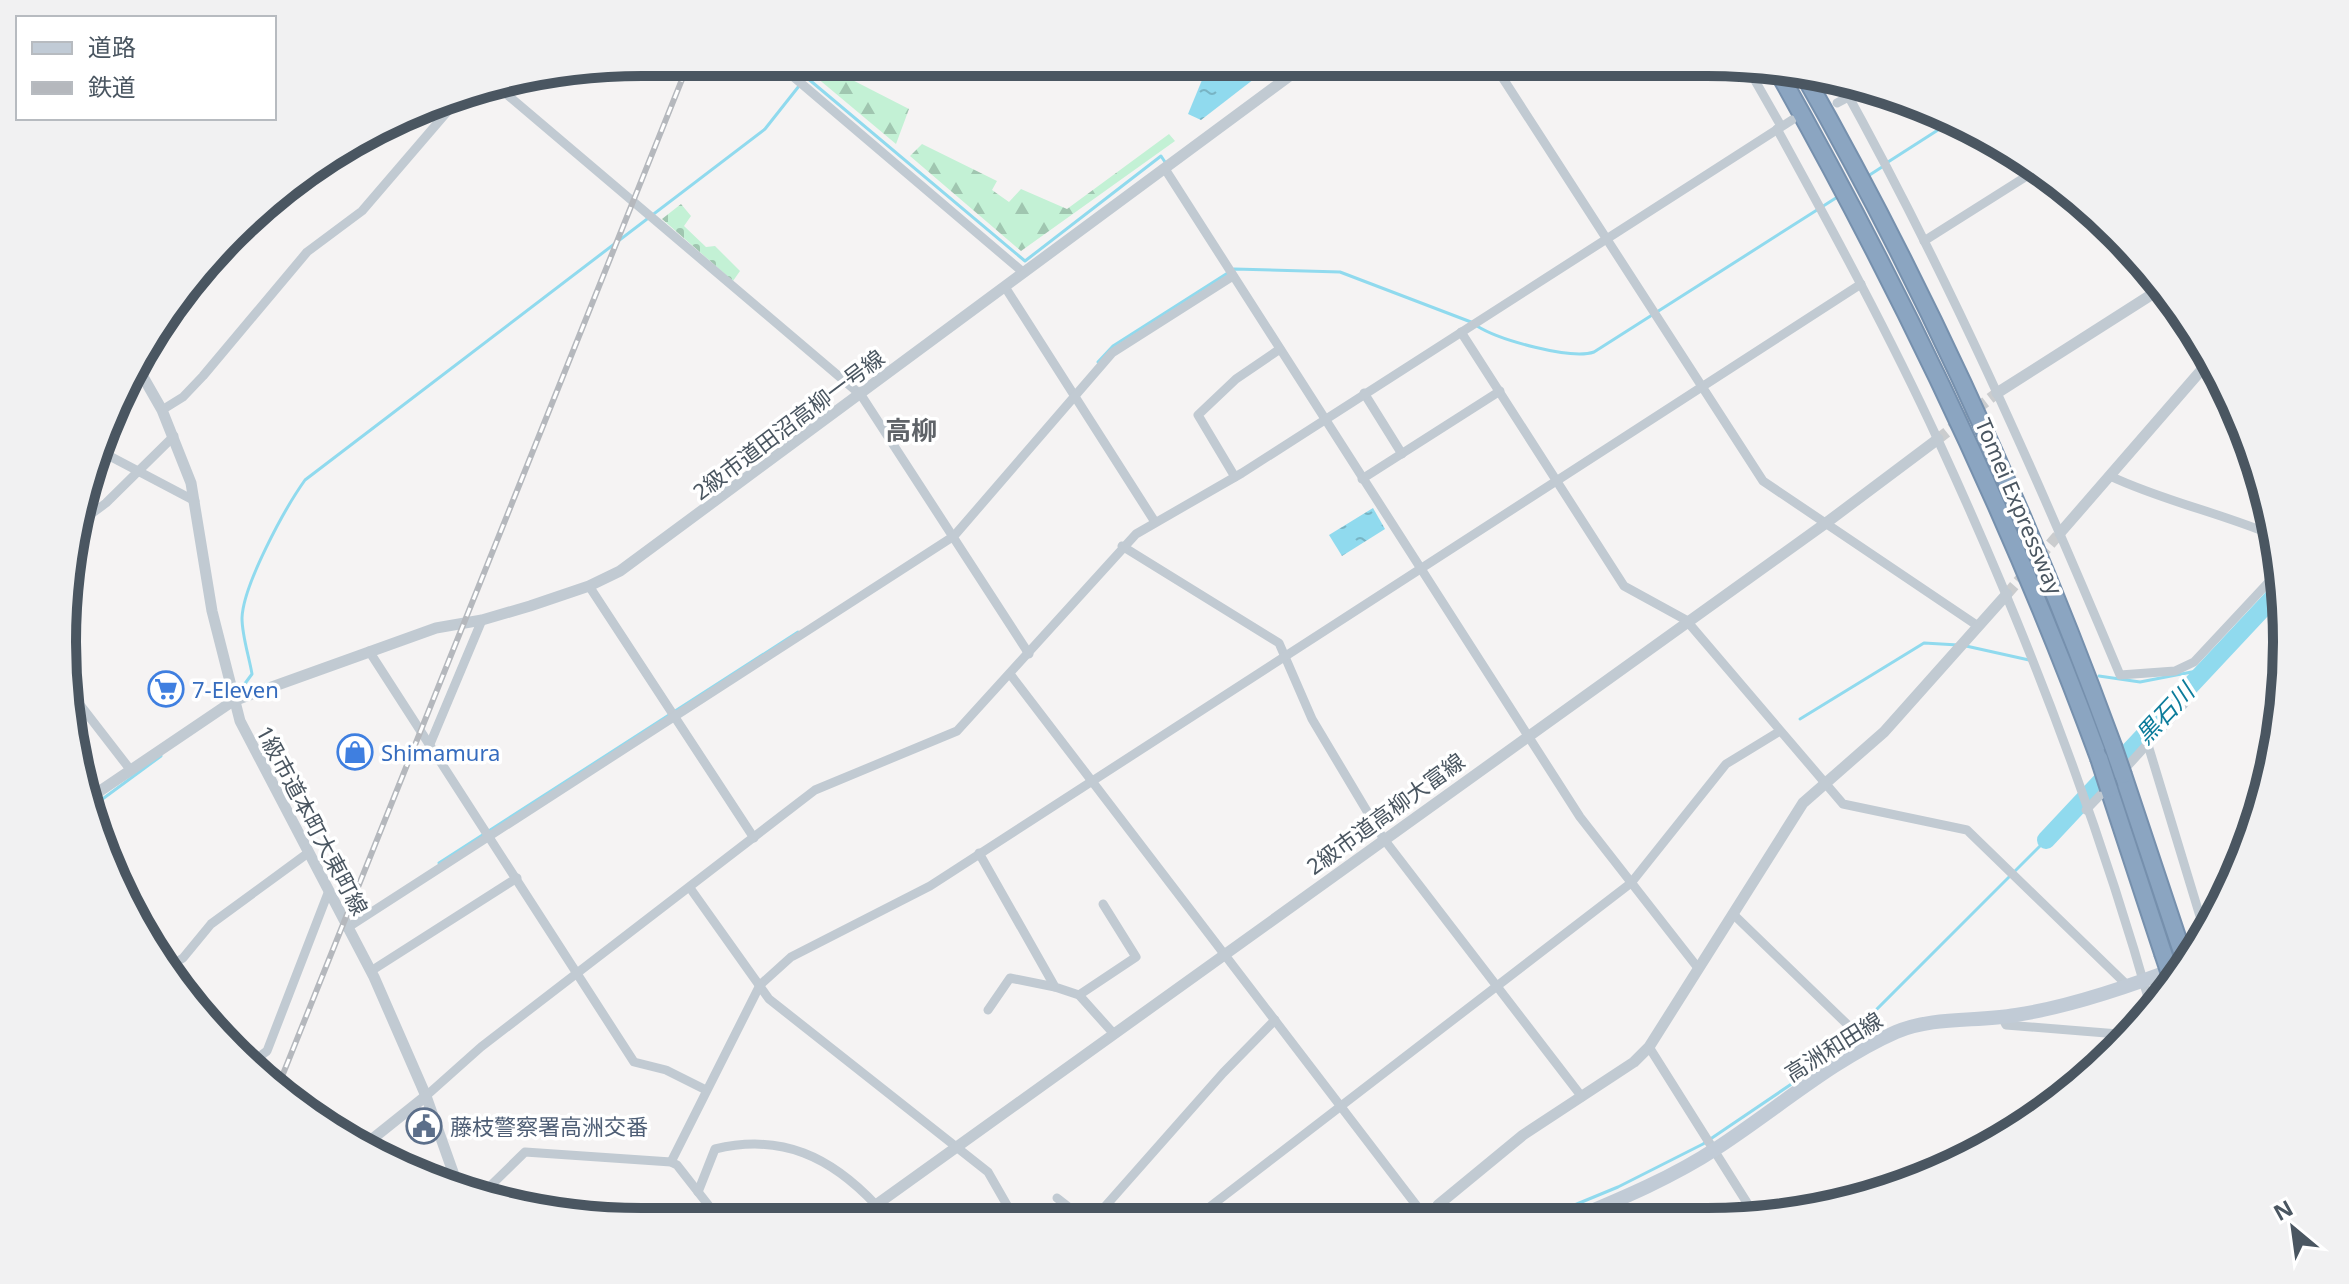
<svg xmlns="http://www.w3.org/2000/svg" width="2349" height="1284" font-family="'Noto Sans','Noto Sans JP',sans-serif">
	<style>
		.forest { fill: url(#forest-firs) }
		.cemetery { fill: url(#cemetery-stones) }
		.water { fill: url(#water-ripples) }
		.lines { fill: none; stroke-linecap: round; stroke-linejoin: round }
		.stream { stroke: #90daee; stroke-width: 3 }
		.river { stroke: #90daee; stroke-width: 18 }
		.tertiary-tunnel { stroke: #caccce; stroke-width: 11; stroke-dasharray: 11 5.5; stroke-linecap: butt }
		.motorway-casing { stroke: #7690ad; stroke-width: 20 }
		.minor { stroke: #c1cad2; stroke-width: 9 }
		.tertiary { stroke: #c1cad2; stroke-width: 11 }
		.secondary { stroke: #c1cbd6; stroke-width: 14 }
		.motorway { stroke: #8ba5c1; stroke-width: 16 }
		.rail-casing { stroke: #b5b8bd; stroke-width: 6 }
		.rail { stroke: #fff; stroke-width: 3; stroke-dasharray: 9; stroke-linecap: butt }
		.motorway-bridge-casing { stroke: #7690ad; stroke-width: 20; stroke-linecap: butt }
		.motorway-bridge { stroke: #8ba5c1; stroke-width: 16 }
		.labels { text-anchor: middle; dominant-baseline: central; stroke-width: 7; stroke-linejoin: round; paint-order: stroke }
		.street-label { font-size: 22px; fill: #4a5661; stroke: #fff }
		.shop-label { font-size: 22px; fill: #366cbe; stroke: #fff; text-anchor: start }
		.service-label { font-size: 22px; fill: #4e5e75; stroke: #fff; text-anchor: start }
		.water-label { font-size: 24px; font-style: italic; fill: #0c7c9b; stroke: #fff }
		.quarter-label { font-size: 26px; font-weight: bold; fill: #5f6368; stroke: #fff }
		.rim { fill: none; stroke: #4a5661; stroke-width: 10 }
	</style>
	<defs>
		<pattern id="forest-firs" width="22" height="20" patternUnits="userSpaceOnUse" patternTransform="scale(2)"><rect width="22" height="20" fill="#c3f1d5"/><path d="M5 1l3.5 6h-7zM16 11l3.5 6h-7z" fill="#a0c6b0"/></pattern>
		<pattern id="cemetery-stones" width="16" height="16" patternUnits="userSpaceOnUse" patternTransform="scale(2)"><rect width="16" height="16" fill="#c3f1d5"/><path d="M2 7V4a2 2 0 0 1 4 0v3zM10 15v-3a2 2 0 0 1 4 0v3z" fill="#a0c6b0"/></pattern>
		<pattern id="water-ripples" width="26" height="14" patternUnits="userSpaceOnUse" patternTransform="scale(2)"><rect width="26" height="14" fill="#90daee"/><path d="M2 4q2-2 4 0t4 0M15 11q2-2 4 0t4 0" fill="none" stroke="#78b4c4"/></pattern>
	</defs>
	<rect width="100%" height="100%" fill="#f5f3f3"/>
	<!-- forest -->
	<g class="forest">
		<path d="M827 67 909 109 896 144 810 72Z"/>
		<path d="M1169 134 1175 141 1021 251 910 156 922 144 997 181 992 190 1009 202 1021 189 1067 209Z"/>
	</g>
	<!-- cemetery -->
	<path class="cemetery" d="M681 204 691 216 684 226 706 247 715 246 740 271 733 281 662 219Z"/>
	<!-- water -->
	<g class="water">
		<path d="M1209 63H1258L1254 79 1201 120 1188 114Z"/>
		<path d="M1373 508 1385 529 1342 556 1329 535Z"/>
	</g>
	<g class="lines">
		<!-- stream -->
		<g class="stream">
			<path d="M803 80 806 77 1025 261 1161 156 1167 165"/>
			<path d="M1888 162 1952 121"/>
			<path d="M1868 176 1882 167"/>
			<path d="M1477 326C1499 340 1571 360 1594 352L1839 196"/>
			<path d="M1098 362 1113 346 1234 269 1340 272 1471 322"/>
			<path d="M1966 646 2029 660"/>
			<path d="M2099 676 2140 682 2202 670"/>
			<path d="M238 693 252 674C249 656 242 636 242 618 243 585 285 508 305 480L765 129 799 86"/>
			<path d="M1800 719 1924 643 1958 645"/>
			<path d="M93 806 161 756"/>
			<path d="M439 863 798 632"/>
			<path d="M1543 1218 1618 1187 1703 1144 1824 1062 2046 840"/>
		</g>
		<!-- river -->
		<path class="river" d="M2046 840 2283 587"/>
		<!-- tertiary-tunnel -->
		<g class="tertiary-tunnel">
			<path d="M1938 439 1997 393"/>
			<path d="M2007 594 2060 533"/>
		</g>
		<defs>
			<g id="motorway">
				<path d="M1776 68C1901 290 2011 519 2099 758"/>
				<path d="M1803 73C1925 288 2028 514 2113 746"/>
				<path d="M2123 775 2186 964"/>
				<path d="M2109 789 2163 953"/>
			</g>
		</defs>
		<!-- motorway casing -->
		<use href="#motorway" class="motorway-casing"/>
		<!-- minor -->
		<g class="minor">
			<path d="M776 62 1024 273"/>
			<path d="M1493 63 1763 481 1978 626"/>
			<path d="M1745 63 1781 126"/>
			<path d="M1839 79C1946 271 2035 472 2120 675L2175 671 2194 662 2280 570"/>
			<path d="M497 86 861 395 1029 654"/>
			<path d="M1837 103 1869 86"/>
			<path d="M1777 129C1833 231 1889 334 1938 440 2023 624 2097 816 2152 1011"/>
			<path d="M1165 169 1580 817 1698 968"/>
			<path d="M1924 241 2038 169"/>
			<path d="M1005 287 1155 522"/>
			<path d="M1461 332 1624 586 1686 620 1843 804 1967 830 2126 984"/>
			<path d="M1364 393 1402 454"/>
			<path d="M162 410 183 397 203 376 307 252 362 211 465 91"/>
			<path d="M100 451 195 501"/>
			<path d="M2110 476C2163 501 2221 513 2275 536"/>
			<path d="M1235 477 1198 415 1236 379 1280 349"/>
			<path d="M1362 479 1500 391"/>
			<path d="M79 523 106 503 174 436"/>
			<path d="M1122 546 1279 643 1312 719 1383 838 1582 1097"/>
			<path d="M589 586 754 838"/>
			<path d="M369 651 634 1062 666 1070 706 1090"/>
			<path d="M1010 674 1423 1214H1435"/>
			<path d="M64 684 129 768"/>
			<path d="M430 744 482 620"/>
			<path d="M2148 745 2206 936"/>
			<path d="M2122 772 2184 704"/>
			<path d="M2086 810 2109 786"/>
			<path d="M979 853 1055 987 1079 995 1114 1034"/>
			<path d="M690 888 769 999 988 1172 1015 1219"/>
			<path d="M1733 914 1851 1028"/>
			<path d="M347 928 954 536 1112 353 1233 276"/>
			<path d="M170 966 183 958 211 924 308 853"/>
			<path d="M371 971 517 878"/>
			<path d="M1079 995 1136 957 1103 904"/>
			<path d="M988 1010 1010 978 1055 987"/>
			<path d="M2002 1017 2006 1025 2131 1035"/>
			<path d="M1649 1047 1756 1217"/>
			<path d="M252 1062 267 1051 328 893"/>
			<path d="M426 1096 481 1047 815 790 957 731 1136 534 1242 473 1792 120"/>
			<path d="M671 1162 760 985 791 957 930 886 1861 284"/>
			<path d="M698 1192 715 1149C782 1133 831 1157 876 1205"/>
			<path d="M479 1197 525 1152 671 1162 677 1165 720 1220"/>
			<path d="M1057 1198 1084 1219"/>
			<path d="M1094 1219 1223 1073 1275 1020"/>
			<path d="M1194 1219 1631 883 1726 764 1780 731"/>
		</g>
		<!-- tertiary -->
		<g class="tertiary">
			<path d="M138 368 162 410 191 483 212 611 240 721 374 977 426 1096 459 1189"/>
			<path d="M1997 393 2165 286"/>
			<path d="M2060 533 2211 359"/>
			<path d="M91 797 233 701 436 628 482 620 530 606 589 586 620 571 1307 63"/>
			<path d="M361 1148 426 1096"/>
			<path d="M1436 1218 1438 1205 1523 1135 1634 1062 1649 1047 1803 803 1884 732 2007 594"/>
			<path d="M855 1220 1826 523 1938 439"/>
		</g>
		<!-- secondary -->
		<path class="secondary" d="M1575 1218C1623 1198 1673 1177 1717 1148 1774 1111 1834 1059 1896 1032 1934 1016 1976 1022 2016 1015 2068 1007 2136 984 2185 965"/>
		<!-- motorway -->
		<use href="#motorway" class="motorway"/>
		<defs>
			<path id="rail" d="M279 1084 689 62"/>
		</defs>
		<!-- rail casing -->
		<use href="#rail" class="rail-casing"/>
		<!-- rail -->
		<use href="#rail" class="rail"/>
		<defs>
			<g id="motorway-bridge">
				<path d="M2113 746 2123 775"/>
				<path d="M2099 758 2109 789"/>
				<path d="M2163 953 2173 983"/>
			</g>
		</defs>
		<!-- motorway-bridge casing -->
		<use href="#motorway-bridge" class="motorway-bridge-casing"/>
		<!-- motorway-bridge -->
		<use href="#motorway-bridge" class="motorway-bridge"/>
	</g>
	<!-- icons -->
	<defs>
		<symbol id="supermarket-ring" viewBox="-11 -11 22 22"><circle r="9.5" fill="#fff" stroke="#3f7fe0" stroke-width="1.5"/><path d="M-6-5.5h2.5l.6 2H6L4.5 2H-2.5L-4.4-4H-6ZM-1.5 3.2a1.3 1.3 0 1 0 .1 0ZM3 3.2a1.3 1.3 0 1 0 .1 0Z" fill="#3f7fe0"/></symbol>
		<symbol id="shop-ring" viewBox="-11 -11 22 22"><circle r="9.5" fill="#fff" stroke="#3f7fe0" stroke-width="1.5"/><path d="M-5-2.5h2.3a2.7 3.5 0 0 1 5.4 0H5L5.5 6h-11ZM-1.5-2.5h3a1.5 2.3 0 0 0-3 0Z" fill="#3f7fe0"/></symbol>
		<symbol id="civic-ring" viewBox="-11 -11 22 22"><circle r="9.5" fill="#fff" stroke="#5c6f8a" stroke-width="1.5"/><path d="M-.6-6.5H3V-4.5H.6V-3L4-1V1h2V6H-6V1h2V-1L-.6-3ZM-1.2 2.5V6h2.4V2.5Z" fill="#5c6f8a"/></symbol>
	</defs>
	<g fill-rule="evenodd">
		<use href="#supermarket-ring" x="146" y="669" width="40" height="40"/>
		<use href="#shop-ring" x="335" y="732" width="40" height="40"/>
		<use href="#civic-ring" x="404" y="1106" width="40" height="40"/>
	</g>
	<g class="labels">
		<!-- street labels -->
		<g class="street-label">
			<text transform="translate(788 424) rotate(-37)">2級市道田沼高柳一号線</text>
			<text transform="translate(2020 506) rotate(67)">Tomei Expressway</text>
			<text transform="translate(1385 813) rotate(-36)">2級市道高柳大富線</text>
			<text transform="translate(313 820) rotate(62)">1級市道本町大東町線</text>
			<text transform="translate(1833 1046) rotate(-32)">高洲和田線</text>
		</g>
		<!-- shop labels -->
		<g class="shop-label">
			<text x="192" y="689">7-Eleven</text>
			<text x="381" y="752">Shimamura</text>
		</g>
		<!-- service labels -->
		<g class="service-label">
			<text x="450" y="1126">藤枝警察署高洲交番</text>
		</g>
		<!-- water labels -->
		<g class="water-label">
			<text transform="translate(2164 713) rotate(-47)">黒石川</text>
		</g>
		<!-- quarter labels -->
		<g class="quarter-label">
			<text x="911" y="430">高柳</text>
		</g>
	</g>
	<!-- crop -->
	<path d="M0 0H2349V1284H0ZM642 76H1707A566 566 0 0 1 2273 642V642A566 566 0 0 1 1707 1208H642A566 566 0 0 1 76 642V642A566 566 0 0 1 642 76Z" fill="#f1f1f2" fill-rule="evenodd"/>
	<path class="rim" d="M642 76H1707A566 566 0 0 1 2273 642V642A566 566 0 0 1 1707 1208H642A566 566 0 0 1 76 642V642A566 566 0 0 1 642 76Z"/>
	<!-- legend -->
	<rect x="16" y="16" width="260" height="104" fill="#ffffff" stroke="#b7bbc0" stroke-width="2"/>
	<rect x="32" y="42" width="40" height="12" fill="#c1cbd6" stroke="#b7bbc0" stroke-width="2"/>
	<text x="88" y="56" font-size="24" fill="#4a5661">道路</text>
	<rect x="32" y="82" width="40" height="12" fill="#b5b8bd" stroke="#b7bbc0" stroke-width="2"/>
	<text x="88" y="96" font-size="24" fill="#4a5661">鉄道</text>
	<!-- north arrow -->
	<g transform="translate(2293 1228) rotate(331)" stroke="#ffffff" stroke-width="6" paint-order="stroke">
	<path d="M0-6L14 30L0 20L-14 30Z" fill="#4a5661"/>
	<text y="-12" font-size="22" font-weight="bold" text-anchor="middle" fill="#4a5661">N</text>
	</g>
</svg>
